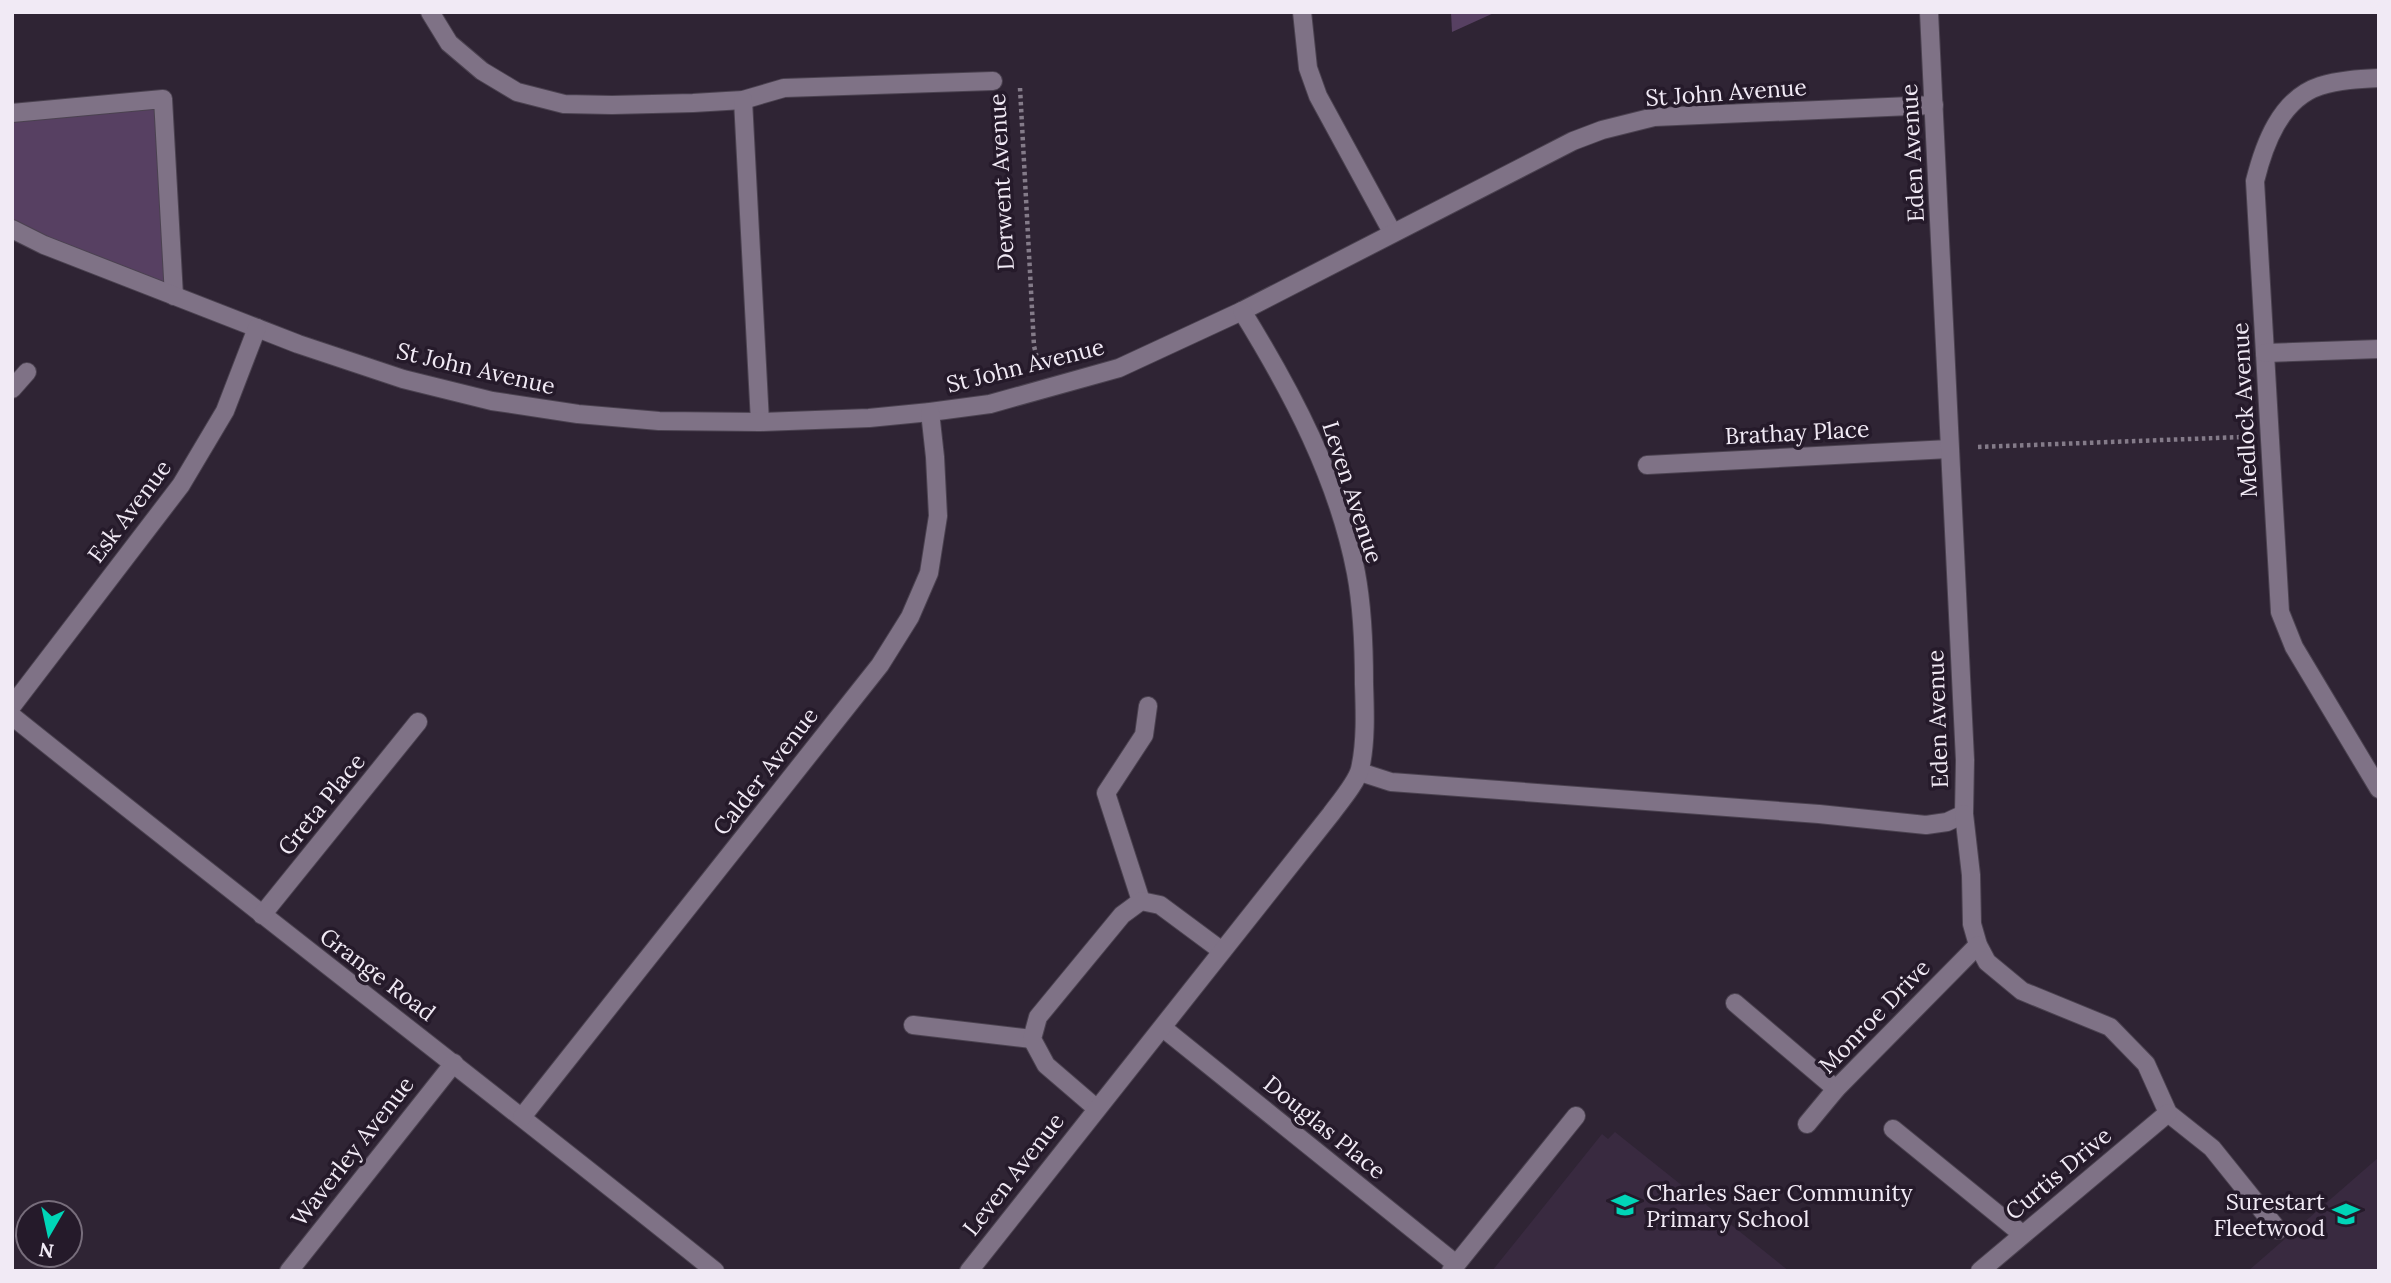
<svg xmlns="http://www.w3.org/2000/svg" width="2391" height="1283" font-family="Lora,serif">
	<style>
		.built { fill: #392a40 }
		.green { fill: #574062 }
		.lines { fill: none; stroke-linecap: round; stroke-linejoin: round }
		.minor-casing { stroke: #4b4250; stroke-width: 20 }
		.path { stroke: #847b89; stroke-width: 4.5; stroke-dasharray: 3.5 3.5; stroke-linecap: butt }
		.minor { stroke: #7f7286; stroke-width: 18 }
		.labels { text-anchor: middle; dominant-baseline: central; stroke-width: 7; stroke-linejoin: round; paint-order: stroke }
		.street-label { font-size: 23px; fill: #f1eaf5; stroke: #251a2a }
		.poi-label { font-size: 23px; fill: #f1eaf5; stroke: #251a2a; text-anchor: start }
	</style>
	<rect width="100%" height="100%" fill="#2f2434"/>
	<!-- built -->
	<g class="built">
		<path d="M1615 1132 1789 1271H1492L1602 1134 1608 1139Z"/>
		<path d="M2379 1157V1271H2248Z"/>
	</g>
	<!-- green -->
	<g class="green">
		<path d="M1451 12H1496L1452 32Z"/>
		<path d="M163 99 174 296 12 229V113Z"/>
	</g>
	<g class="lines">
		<defs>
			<g id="minor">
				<path d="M430 12 449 43 482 71 517 92 564 104 612 105 693 103 743 100 784 88 993 81"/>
				<path d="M1302 12 1308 68 1318 96 1392 232"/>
				<path d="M2379 78C2359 79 2339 80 2320 86 2280 99 2264 145 2255 181L2280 612 2294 647 2379 789"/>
				<path d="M743 100 760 422"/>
				<path d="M12 113 163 99 174 296"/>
				<path d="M12 229 44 245 298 344 403 379 492 401 578 414 659 421 760 422 869 418 930 412 990 404 1119 368 1242 311 1573 141 1602 130 1654 117 1934 105"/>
				<path d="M2265 353 2379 349"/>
				<path d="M12 389 27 372"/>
				<path d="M1647 465 1949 449"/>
				<path d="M12 706 181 485 225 411 257 328"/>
				<path d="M12 716C245 903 482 1084 715 1271"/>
				<path d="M1360 772 1391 782 1819 814 1926 825 1947 822 1964 814 1965 760 1929 12"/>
				<path d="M1964 814 1971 875 1972 924 1978 945 1987 962 2022 991 2110 1027 2146 1064 2168 1113 2212 1148 2278 1230"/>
				<path d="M1141 901 1106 793 1144 735 1148 706"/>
				<path d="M262 915 418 722"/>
				<path d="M1735 1003 1836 1089"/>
				<path d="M913 1025 1032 1039"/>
				<path d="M1163 1028 1456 1264"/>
				<path d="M1096 1108 1046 1065 1032 1039 1038 1017 1122 915 1141 901 1160 905 1222 951"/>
				<path d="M522 1117 880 665 910 617 929 573 938 516 935 457 930 412"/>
				<path d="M1807 1124 1836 1089 1978 945"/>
				<path d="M1893 1129 2022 1234"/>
				<path d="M289 1271 454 1063"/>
				<path d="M969 1271 1331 814C1339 803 1357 782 1360 769 1366 743 1365 712 1364 684 1364 648 1363 610 1356 573 1338 479 1292 392 1242 311"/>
				<path d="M1451 1271 1576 1116"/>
				<path d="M1980 1271 2168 1113"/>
			</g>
		</defs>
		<!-- minor casing -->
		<use href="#minor" class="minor-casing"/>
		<!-- path -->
		<g class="path">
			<path d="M1020 88 1034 346 1038 362"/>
			<path d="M1978 447 2242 437"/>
		</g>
		<!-- minor -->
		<use href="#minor" class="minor"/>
	</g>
	<!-- icons -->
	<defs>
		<symbol id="school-bare" viewBox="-9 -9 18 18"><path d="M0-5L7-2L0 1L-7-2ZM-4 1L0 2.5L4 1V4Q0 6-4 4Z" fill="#00d5b7" stroke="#251a2a" stroke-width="2.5" paint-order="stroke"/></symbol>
	</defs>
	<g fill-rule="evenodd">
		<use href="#school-bare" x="1606" y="1186" width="38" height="38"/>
		<use href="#school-bare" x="2327" y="1195" width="38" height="38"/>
	</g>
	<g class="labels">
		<!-- street labels -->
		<g class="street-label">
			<text transform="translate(1726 92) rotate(-4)">St John Avenue</text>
			<text transform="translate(1912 153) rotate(-93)">Eden Avenue</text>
			<text transform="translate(1001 182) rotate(-93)">Derwent Avenue</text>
			<text transform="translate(1025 365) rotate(-14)">St John Avenue</text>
			<text transform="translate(476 368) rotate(13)">St John Avenue</text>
			<text transform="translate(2244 410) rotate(-93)">Medlock Avenue</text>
			<text transform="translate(1797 432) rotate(-3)">Brathay Place</text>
			<text transform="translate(1353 492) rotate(72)">Leven Avenue</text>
			<text transform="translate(129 511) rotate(-53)">Esk Avenue</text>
			<text transform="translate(1937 719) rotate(-92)">Eden Avenue</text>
			<text transform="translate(765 771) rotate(-52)">Calder Avenue</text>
			<text transform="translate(321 804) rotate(-51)">Greta Place</text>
			<text transform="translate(378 974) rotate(37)">Grange Road</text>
			<text transform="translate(1874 1016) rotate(-46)">Monroe Drive</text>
			<text transform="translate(1325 1127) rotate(39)">Douglas Place</text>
			<text transform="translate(352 1151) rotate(-52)">Waverley Avenue</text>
			<text transform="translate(2058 1173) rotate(-40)">Curtis Drive</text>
			<text transform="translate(1013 1174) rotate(-52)">Leven Avenue</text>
		</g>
		<!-- poi labels -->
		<g class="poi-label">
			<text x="1646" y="1192">Charles Saer Community<tspan x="1646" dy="26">Primary School</tspan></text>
			<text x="2325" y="1201" text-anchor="end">Surestart<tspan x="2325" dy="26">Fleetwood</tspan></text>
		</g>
	</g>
	<!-- border -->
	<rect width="2391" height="1283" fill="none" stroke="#f1eaf5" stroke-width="28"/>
	<!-- north arrow -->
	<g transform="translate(49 1234) rotate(189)"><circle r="33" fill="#251a2a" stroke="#776d7b" stroke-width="2"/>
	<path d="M0-5L12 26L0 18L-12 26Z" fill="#00d5b7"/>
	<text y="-10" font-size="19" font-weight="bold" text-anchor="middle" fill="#f1eaf5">N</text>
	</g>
</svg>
